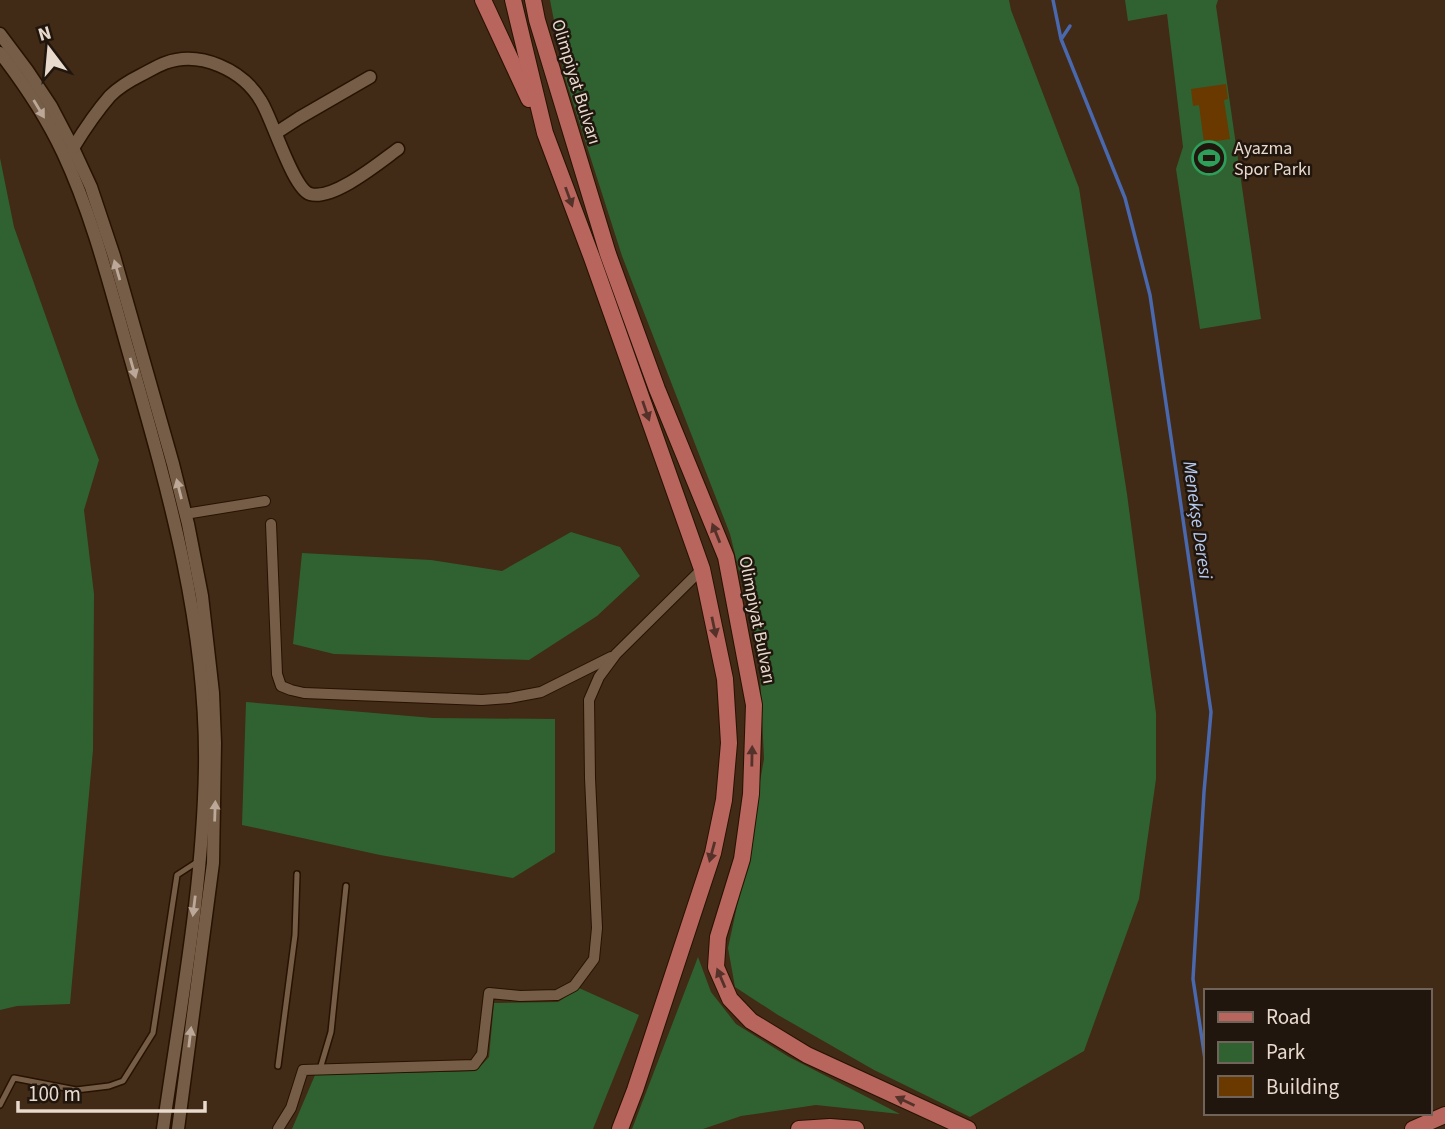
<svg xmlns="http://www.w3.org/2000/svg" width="1445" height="1129" font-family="'Source Sans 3',sans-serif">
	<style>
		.green { fill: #2f6230 }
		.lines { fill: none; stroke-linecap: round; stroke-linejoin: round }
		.stream { stroke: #4968ad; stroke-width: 3.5 }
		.building { fill: #693900 }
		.service-casing { stroke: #271201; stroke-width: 8 }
		.minor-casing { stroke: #271201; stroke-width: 12 }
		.tertiary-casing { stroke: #271201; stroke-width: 15 }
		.primary-casing { stroke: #271201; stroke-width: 18 }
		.service { stroke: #765d47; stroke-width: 5 }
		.minor { stroke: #765d47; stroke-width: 10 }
		.tertiary { stroke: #765d47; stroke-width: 12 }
		.primary { stroke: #b7655d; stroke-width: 16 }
		.oneway { fill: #bba898 }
		.oneway2 { fill: #553229 }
		.labels { text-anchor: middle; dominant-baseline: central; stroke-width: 5; stroke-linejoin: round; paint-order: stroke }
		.street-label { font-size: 18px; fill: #e9dace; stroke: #20160d }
		.poi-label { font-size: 18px; fill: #e9dace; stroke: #20160d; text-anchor: start }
		.water-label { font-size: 19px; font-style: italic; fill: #b7caf0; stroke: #20160d }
	</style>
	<rect width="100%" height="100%" fill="#412a16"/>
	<!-- green -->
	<g class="green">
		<path d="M550 0H1009L1011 10 1079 188 1127 494 1156 713V779L1139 899 1084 1051 970 1117 874 1070 778 1015 735 987 728 948 740 892 764 759 759 652 730 534 622 256 565 78Z"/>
		<path d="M1125 0H1218L1216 6 1261 319 1200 329 1176 169 1183 147 1167 14 1128 21Z"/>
		<path d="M0 158 14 227 77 404 99 460 84 510 94 594 93 750 70 1004 17 1006 0 1010Z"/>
		<path d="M571 532 620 547 640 576 597 616 529 660 334 654 293 644 302 553 431 560 502 571Z"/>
		<path d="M246 702 433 718 555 719V852L513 878 380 855 242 825Z"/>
		<path d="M698 957 711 992 736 1024 789 1057 900 1114 816 1105 741 1116 703 1129H632Z"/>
		<path d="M579 988 639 1015 593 1129H292L315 1075 476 1071 489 1057 494 1003 558 1002Z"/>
	</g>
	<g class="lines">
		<!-- stream -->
		<g class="stream">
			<path d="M1053 0 1061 39 1125 198 1150 295 1177 478 1211 712 1204 792 1193 979 1205 1059"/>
			<path d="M1062 38 1070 26"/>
		</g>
	</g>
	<!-- building -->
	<path class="building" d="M1226 84 1228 99 1224 100 1230 139 1204 143 1199 105 1193 106 1191 89Z"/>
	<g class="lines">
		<defs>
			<g id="service">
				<path d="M278 1066 295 935 297 874"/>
				<path d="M320 1069 331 1032 346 886"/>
				<path d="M0 1105 14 1078 76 1090 109 1086 123 1081 153 1033 177 875 197 862"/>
			</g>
			<g id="minor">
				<path d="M185 514 265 501"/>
				<path d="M271 524 277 674 281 686 291 690 304 693 482 700 509 698 541 692 611 657"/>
				<path d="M278 1129 291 1108 303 1070 474 1065 482 1054 489 993 520 996 557 995 574 986 594 959 597 928 590 778 589 700 599 677 616 654 702 569"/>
			</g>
			<g id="tertiary">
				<path d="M0 34 27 70 51 106 73 148 91 187 114 256 173 464 188 524 202 596 213 693 215 743 213 863 178 1129"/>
				<path d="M0 53C24 84 46 117 63 153 92 215 109 283 128 350 167 487 207 623 205 767 203 889 180 1009 163 1129"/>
				<path d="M276 133 299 118 370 77"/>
				<path d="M73 148C84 130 96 112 110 96 118 88 131 80 141 75 149 71 157 66 165 63 200 50 243 70 261 101 272 118 293 189 310 194 333 201 380 162 398 149"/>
			</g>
			<g id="primary">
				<path d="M483 0 529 99"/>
				<path d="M513 0 545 133 592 258 702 569 725 679 729 743 724 800 713 853 635 1090 620 1129"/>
				<path d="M533 0 537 20 608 254 657 389 726 557 754 705 751 794 742 859 718 937 716 967 730 999 751 1021 807 1055 968 1129"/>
				<path d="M799 1129 830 1127 856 1129"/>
				<path d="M1413 1129 1445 1115"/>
			</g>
		</defs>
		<!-- service casing -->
		<use href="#service" class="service-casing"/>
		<!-- minor casing -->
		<use href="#minor" class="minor-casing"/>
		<!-- tertiary casing -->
		<use href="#tertiary" class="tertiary-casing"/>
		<!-- primary casing -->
		<use href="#primary" class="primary-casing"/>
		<!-- service -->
		<use href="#service" class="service"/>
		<!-- minor -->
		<use href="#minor" class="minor"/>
		<!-- tertiary -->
		<use href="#tertiary" class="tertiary"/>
		<!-- primary -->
		<use href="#primary" class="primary"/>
	</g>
	<!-- one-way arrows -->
	<defs><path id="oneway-solid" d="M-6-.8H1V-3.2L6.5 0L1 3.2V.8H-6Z" transform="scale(1.75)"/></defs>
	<g class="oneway">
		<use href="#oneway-solid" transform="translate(39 109) rotate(59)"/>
		<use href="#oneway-solid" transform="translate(117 270) rotate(-106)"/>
		<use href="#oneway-solid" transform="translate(133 368) rotate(74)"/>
		<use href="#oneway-solid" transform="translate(179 489) rotate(-104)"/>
		<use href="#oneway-solid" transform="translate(215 811) rotate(-88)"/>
		<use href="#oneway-solid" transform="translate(194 906) rotate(97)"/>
		<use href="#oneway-solid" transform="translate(190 1037) rotate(-83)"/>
	</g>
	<g class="oneway2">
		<use href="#oneway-solid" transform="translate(569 197) rotate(70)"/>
		<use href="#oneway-solid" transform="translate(646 411) rotate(71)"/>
		<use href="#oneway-solid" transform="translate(716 533) rotate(-112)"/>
		<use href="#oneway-solid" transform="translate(714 627) rotate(78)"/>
		<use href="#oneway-solid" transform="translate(752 756) rotate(-89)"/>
		<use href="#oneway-solid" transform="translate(712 852) rotate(105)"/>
		<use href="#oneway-solid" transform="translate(721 978) rotate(-113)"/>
		<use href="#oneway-solid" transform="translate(905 1101) rotate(-155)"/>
	</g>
	<!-- icons -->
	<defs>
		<symbol id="stadium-ring" viewBox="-11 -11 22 22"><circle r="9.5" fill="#20160d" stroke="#2e9e5b" stroke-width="1.5"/><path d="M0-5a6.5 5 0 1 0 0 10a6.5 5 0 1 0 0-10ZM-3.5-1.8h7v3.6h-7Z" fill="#2e9e5b"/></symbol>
	</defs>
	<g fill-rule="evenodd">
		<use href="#stadium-ring" x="1190" y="139" width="38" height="38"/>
	</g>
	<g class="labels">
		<!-- street labels -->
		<g class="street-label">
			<text transform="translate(576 82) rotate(73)">Olimpiyat Bulvarı</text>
			<text transform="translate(757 620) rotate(79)">Olimpiyat Bulvarı</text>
		</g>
		<!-- poi labels -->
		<g class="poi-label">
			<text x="1234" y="148">Ayazma<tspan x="1234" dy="21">Spor Parkı</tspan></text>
		</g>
		<!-- water labels -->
		<g class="water-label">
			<text transform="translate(1197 520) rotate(82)">Menekşe Deresi</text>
		</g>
	</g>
	<!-- legend -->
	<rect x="1204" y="989" width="228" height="126" fill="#20160d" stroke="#70645a" stroke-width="2"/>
	<rect x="1218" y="1012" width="35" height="10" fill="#b7655d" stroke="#70645a" stroke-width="2"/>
	<text x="1266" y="1024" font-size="21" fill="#e9dace">Road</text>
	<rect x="1218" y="1042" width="35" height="21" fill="#2f6230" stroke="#70645a" stroke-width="2"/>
	<text x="1266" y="1059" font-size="21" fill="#e9dace">Park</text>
	<rect x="1218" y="1076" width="35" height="21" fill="#693900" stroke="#70645a" stroke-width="2"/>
	<text x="1266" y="1094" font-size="21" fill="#e9dace">Building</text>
	<!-- north arrow -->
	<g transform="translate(49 49) rotate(344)" stroke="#20160d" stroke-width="5" paint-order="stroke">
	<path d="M0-5L12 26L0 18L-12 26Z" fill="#e9dace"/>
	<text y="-10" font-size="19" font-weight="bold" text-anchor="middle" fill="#e9dace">N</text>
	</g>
	<!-- scale -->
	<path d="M18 1101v10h187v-10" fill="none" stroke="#e9dace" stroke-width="3.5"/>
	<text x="28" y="1101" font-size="21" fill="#e9dace" stroke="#20160d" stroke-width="5" paint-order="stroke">100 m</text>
</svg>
